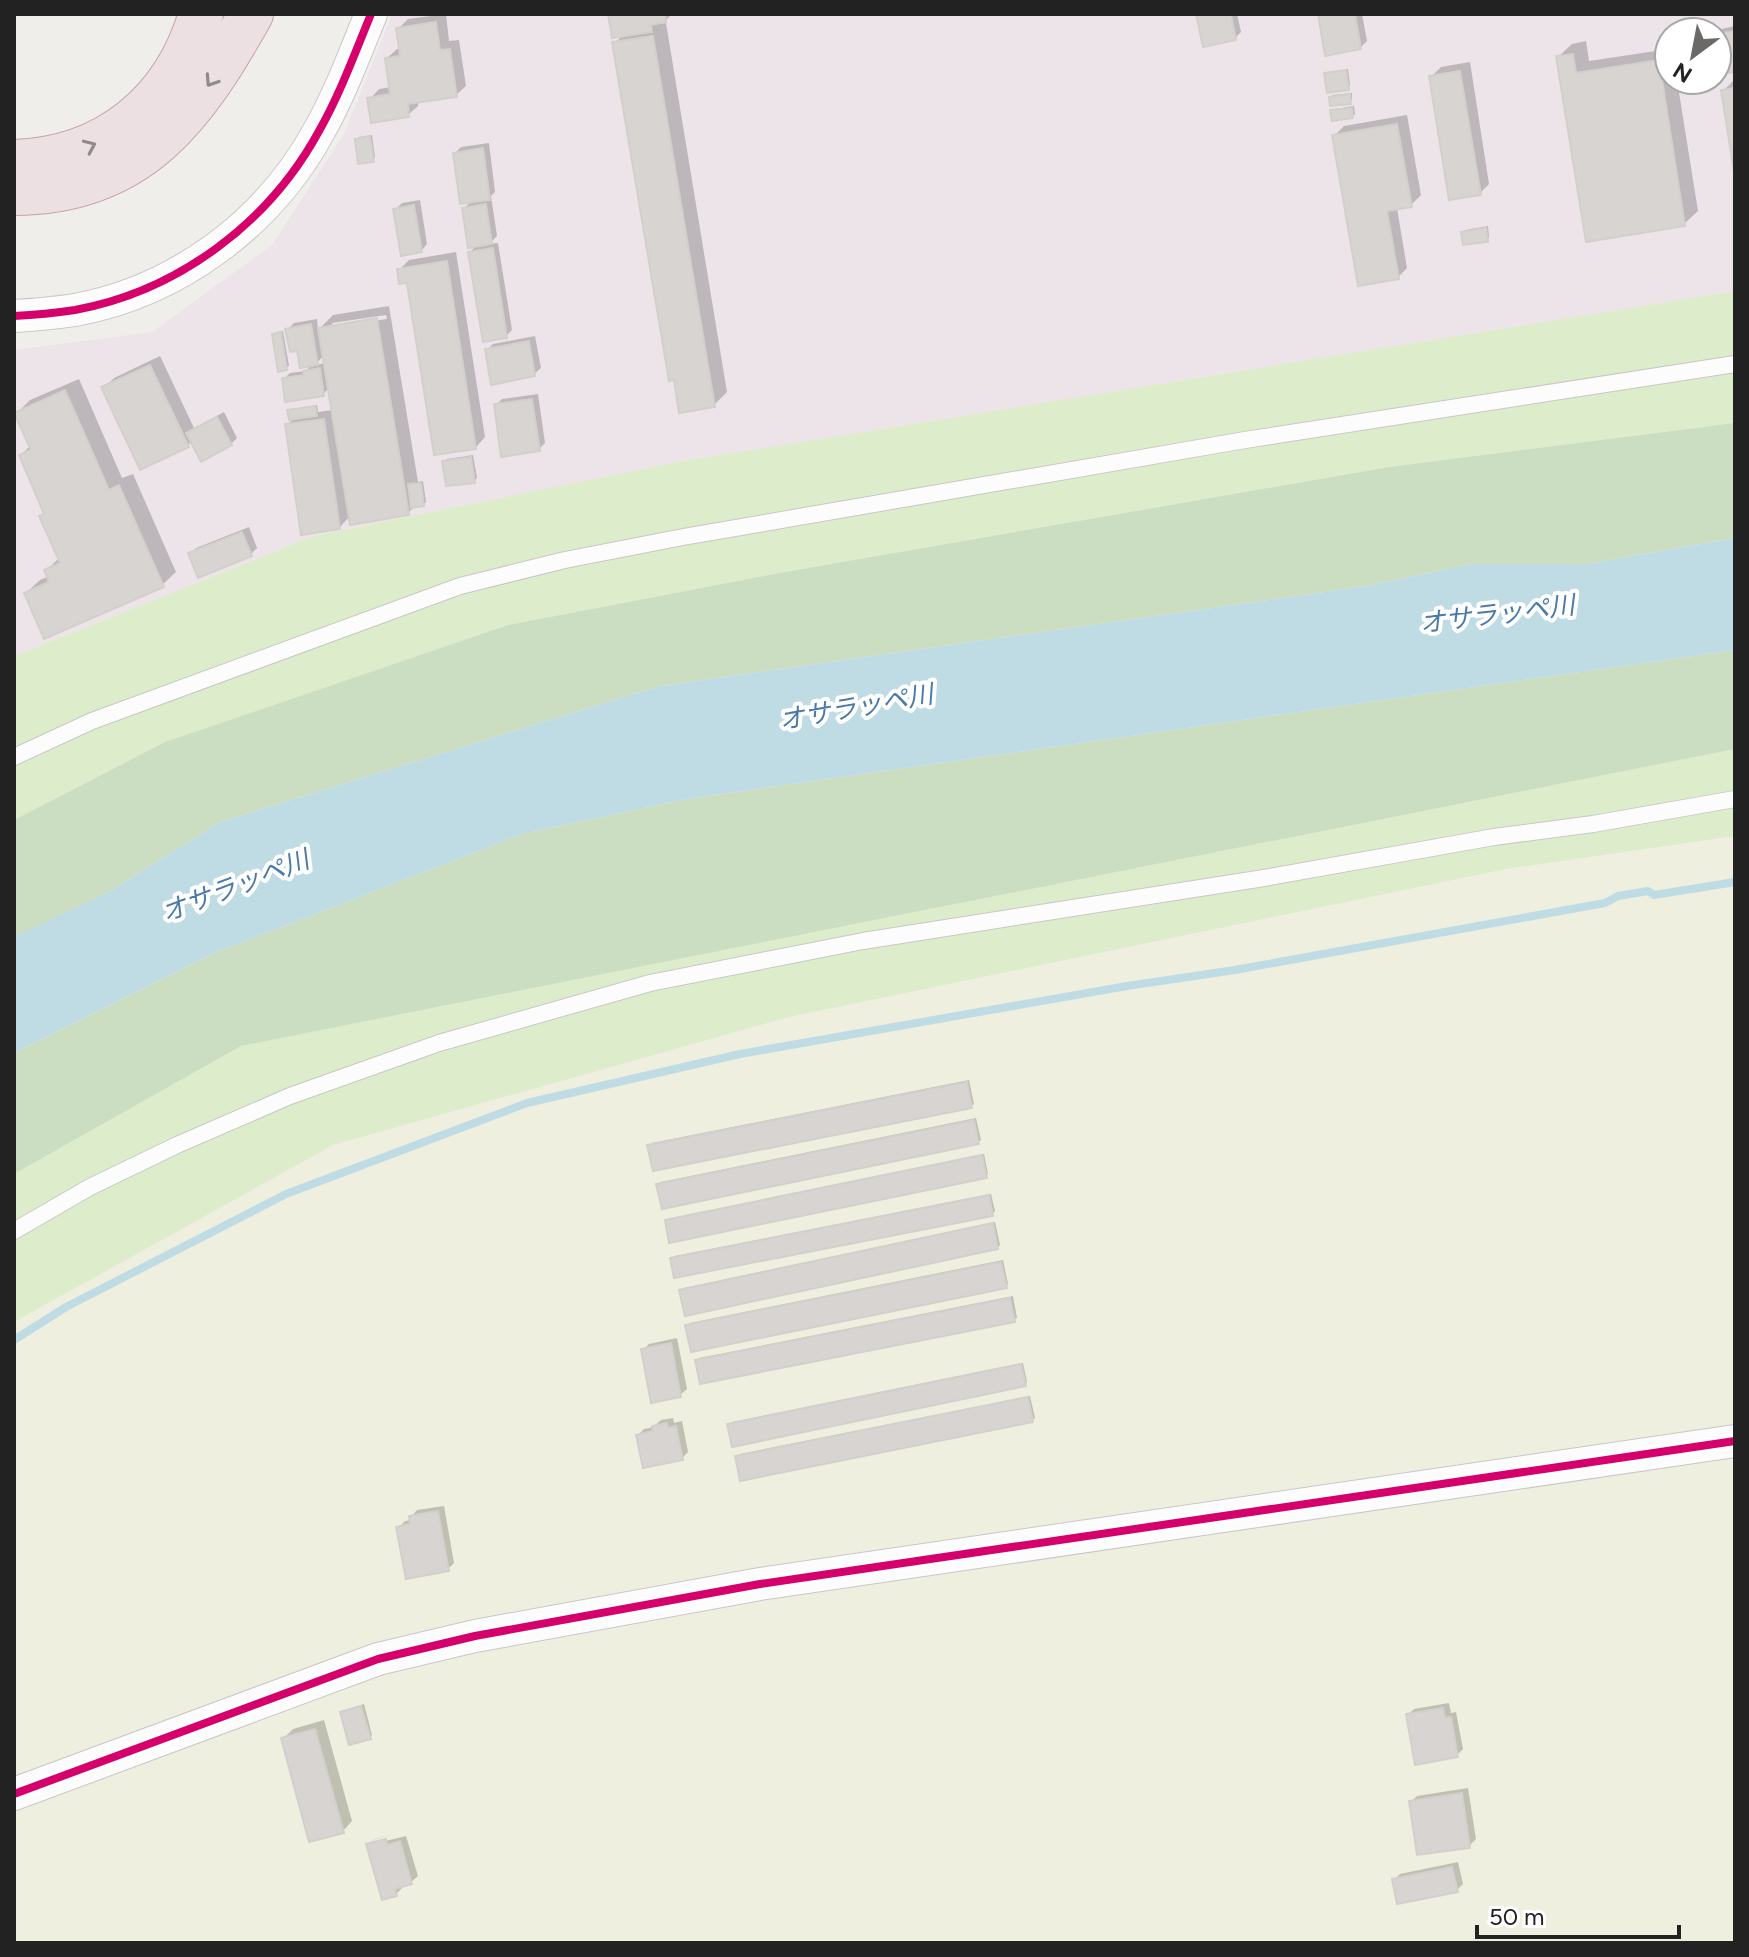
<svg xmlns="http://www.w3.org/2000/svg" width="1749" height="1957" font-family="Figtree,'Noto Sans JP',sans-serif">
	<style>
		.industrial { fill: #ede4e9; fill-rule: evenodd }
		.farmland { fill: #efefdf }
		.grass { fill: #ddeccb }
		.forest { fill: #cbdec1 }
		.water { fill: #bfdbe3 }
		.shadow { fill: #0003; fill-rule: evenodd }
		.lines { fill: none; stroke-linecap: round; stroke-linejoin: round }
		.stream { stroke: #bfdbe3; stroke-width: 8 }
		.building { fill: #d7d4d2; stroke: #d3d0cc; stroke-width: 2 }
		.lane-casing { stroke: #c9c8c7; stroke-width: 18 }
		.street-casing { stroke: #c9c8c7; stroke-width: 34 }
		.highway-casing { stroke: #c5a2ac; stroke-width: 46 }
		.lane { stroke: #fdfcfc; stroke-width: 16 }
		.street { stroke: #fdfcfc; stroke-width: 32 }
		.highway { stroke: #ece0e2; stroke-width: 44 }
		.cycleway-casing { stroke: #fff; stroke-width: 13 }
		.cycleway { stroke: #d6006c; stroke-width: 8 }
		.oneway { stroke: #918a8c }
		.labels { text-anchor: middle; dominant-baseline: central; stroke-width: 8; stroke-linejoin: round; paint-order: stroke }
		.water-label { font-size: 26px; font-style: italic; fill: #4a7aab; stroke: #fff }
	</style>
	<rect width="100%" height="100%" fill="#f0eeeb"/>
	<!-- industrial -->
	<path class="industrial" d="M392 14H1735V291L678 462 314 536 14 656V350L152 332 272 245 344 134ZM1669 32H1717V80H1669Z"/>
	<!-- farmland -->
	<path class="farmland" d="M1735 836V1943H14V1322L333 1145 789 1017 1506 869Z"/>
	<!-- grass -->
	<g class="grass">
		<path d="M1735 291V423L1389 467 779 573 508 625 165 742 14 820V656L314 536 678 462Z"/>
		<path d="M1735 749V836L1506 869 789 1017 333 1145 14 1322V1174L241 1046Z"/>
	</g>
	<!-- forest -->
	<g class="forest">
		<path d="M1735 423V538L1587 564H1470L1367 586 660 686 220 822 107 893 14 938V820L165 742 508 625 779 573 1389 467Z"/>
		<path d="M1735 650V749L241 1046 14 1174V1053L212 954 522 834 687 799Z"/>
	</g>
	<!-- water -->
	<path class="water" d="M1735 538V650L687 799 522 834 212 954 14 1053V937L107 893 220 822 660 686 1367 586 1470 564H1587Z"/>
	<!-- shadow -->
	<g class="shadow">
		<path d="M446 14 449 41 459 40 466 86 456 95 418 101V106L408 115 370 99 379 89 391 87 387 58 397 49 401 48 398 29 408 19Z"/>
		<path d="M610 14H672L662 24 666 23 727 392 714 405 615 43 624 34Z"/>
		<path d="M1198 14H1237L1241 32 1235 38Z"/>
		<path d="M1320 14H1362L1367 41 1360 48Z"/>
		<path d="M1735 26V70L1717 45V33L1721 29Z"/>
		<path d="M1586 41 1589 61 1669 49V80H1677L1698 211 1684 224 1558 57 1572 44Z"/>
		<path d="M1470 62 1489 184 1480 193 1431 77 1441 67Z"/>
		<path d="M1348 69 1350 85 1348 88 1326 74 1328 72Z"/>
		<path d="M1733 81H1735V166L1723 91Z"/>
		<path d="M1352 93V99L1350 102 1331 97 1333 95Z"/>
		<path d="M1354 106 1355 114 1352 116 1332 111 1335 109Z"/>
		<path d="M1407 115 1421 195 1411 205 1397 208 1407 268 1398 277 1334 136 1344 126Z"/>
		<path d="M372 135 375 157 373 160 357 139 359 137Z"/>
		<path d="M489 143 495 192 491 196 497 236 489 244 498 243 512 330 506 336 470 252 478 244 464 208 472 201 455 153 461 147Z"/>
		<path d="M420 200 427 244 421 251 396 209 402 203Z"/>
		<path d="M1488 226 1489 237 1487 240 1463 232 1465 230Z"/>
		<path d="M456 252 485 437 476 447 409 281 399 270 409 260Z"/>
		<path d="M389 306 418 482 423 481 426 502 423 505 415 506 408 513 350 516 339 528 287 425 295 417 289 411 292 409 317 405 318 412 333 410 330 387 323 394 284 379 290 373 306 371 313 363 299 348 288 329 294 323 317 319 318 330 333 315ZM386 315 387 319 332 327V323ZM324 355 326 363 315 365Z"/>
		<path d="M283 331 289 366 286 368 274 334 276 332Z"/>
		<path d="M535 336 541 368 534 374 487 350 493 344Z"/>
		<path d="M160 356 194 428 224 412 237 438 231 444 192 441 188 445 104 388 114 378Z"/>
		<path d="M79 379 122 478 133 474 176 572 162 585 26 593 40 580 49 576 46 571 59 558 41 516 45 512 21 455 31 445 17 413 30 400Z"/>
		<path d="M538 394 545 443 539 449 496 405 502 399Z"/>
		<path d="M473 455 477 478 474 481 444 461 447 459Z"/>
		<path d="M249 527 257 548 251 554H190L196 548Z"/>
		<path d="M969 1080 974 1104 971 1106 650 1146 652 1143Z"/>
		<path d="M976 1118 981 1140 978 1142 659 1185 661 1182Z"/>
		<path d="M984 1154 988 1174 986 1176 667 1221 669 1219Z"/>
		<path d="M991 1194 995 1211 992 1214 672 1258 675 1256Z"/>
		<path d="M995 1222 1000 1245 997 1248 681 1290 684 1288Z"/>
		<path d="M1003 1260 1008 1284 1006 1287 688 1326 690 1323Z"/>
		<path d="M1013 1296 1017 1318 1014 1320 697 1361 699 1358Z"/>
		<path d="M677 1338 687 1389 680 1395 643 1350 649 1344Z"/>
		<path d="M1023 1363 1027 1382 1025 1385 730 1425 732 1422Z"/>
		<path d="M1030 1396 1035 1418 1032 1420 738 1457 740 1454Z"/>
		<path d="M673 1418 674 1423 682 1421 688 1452 682 1458 638 1435 644 1429 653 1427 661 1420Z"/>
		<path d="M444 1506 454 1563 448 1569 399 1527 405 1521 412 1520 411 1517 417 1510Z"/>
		<path d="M1449 1703 1451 1713 1456 1712 1463 1749 1457 1755 1408 1715 1414 1709Z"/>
		<path d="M364 1704 372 1735 370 1737 342 1712 345 1710Z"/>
		<path d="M324 1720 352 1821 343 1831 283 1739 293 1729Z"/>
		<path d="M1468 1788 1476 1839 1469 1846 1411 1802 1417 1796Z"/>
		<path d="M392 1834 373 1840V1844L406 1836 418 1876 411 1882 402 1885V1888L396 1894 368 1845 375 1839Z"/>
		<path d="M1458 1862 1463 1884 1457 1890 1394 1880 1400 1874Z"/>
	</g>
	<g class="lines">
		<!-- stream -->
		<path class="stream" d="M14 1340 66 1307 286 1194 527 1103 740 1054 1127 986 1235 970 1605 903 1618 896 1648 891 1654 895 1735 882"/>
	</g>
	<!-- building -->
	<g class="building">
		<path d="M608 14H665L666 22 651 25 652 32 612 38Z"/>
		<path d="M1196 14H1231L1236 40 1203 47Z"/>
		<path d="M1318 14H1355L1361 49 1325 56Z"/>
		<path d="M436 22 440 50 450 49 457 97 408 104 409 117 371 123 367 98 390 94 385 58 400 56 396 28Z"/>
		<path d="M1735 31V72L1720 74 1717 56V34Z"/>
		<path d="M653 36 715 407 679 413 674 380 669 381 612 42Z"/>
		<path d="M1573 54 1576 73 1659 60 1685 226 1586 242 1556 56Z"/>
		<path d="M1346 70 1349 90 1327 93 1324 73Z"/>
		<path d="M1460 71 1481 195 1449 200 1429 76Z"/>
		<path d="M1735 88V178L1721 90Z"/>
		<path d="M1350 94 1351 104 1330 106 1329 97Z"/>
		<path d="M1352 108 1353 118 1332 121 1330 110Z"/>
		<path d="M1397 124 1412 207 1387 211 1399 279 1358 286 1332 135Z"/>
		<path d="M370 136 374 162 358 164 355 139Z"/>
		<path d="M483 148 490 200 460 204 453 153Z"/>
		<path d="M486 204 492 244 468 248 462 208Z"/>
		<path d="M414 205 422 252 401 256 393 209Z"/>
		<path d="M1486 228 1488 242 1463 245 1461 232Z"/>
		<path d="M493 248 507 338 483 342 468 252Z"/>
		<path d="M447 261 476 449 434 455 407 283 399 284 397 269Z"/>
		<path d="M377 318 409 515 350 525 318 328Z"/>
		<path d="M311 324 318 365 300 368 297 351 290 352 285 329Z"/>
		<path d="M281 332 287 370 278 372 272 334Z"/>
		<path d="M529 341 535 376 491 385 485 349Z"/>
		<path d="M150 365 189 447 140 470 101 387Z"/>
		<path d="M320 368 324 396 285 402 282 378 304 375 303 371Z"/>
		<path d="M65 390 109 490 119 485 164 587 44 639 24 593 49 582 44 570 60 563 39 516 44 514 19 455 31 450 14 413Z"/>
		<path d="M532 399 540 451 501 457 494 404Z"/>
		<path d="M315 406 317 416 289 420 287 410Z"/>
		<path d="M217 417 232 445 201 462 186 433Z"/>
		<path d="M324 419 340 529 301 535 285 424Z"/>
		<path d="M471 457 475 483 446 486 442 461Z"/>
		<path d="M421 483 424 506 411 508 408 484Z"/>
		<path d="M242 532 252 556 198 578 188 553Z"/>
		<path d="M967 1082 972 1108 653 1171 647 1145Z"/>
		<path d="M974 1120 979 1144 662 1209 656 1184Z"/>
		<path d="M982 1155 987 1178 669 1243 665 1220Z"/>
		<path d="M989 1195 993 1216 674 1278 670 1258Z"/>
		<path d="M993 1223 998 1249 685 1316 679 1290Z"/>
		<path d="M1001 1262 1007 1288 691 1352 685 1325Z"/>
		<path d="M1010 1298 1015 1322 700 1384 695 1360Z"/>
		<path d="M671 1343 681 1397 651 1403 641 1349Z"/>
		<path d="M1021 1364 1026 1386 732 1447 727 1424Z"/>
		<path d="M1028 1397 1033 1422 740 1481 735 1456Z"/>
		<path d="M667 1423 668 1428 676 1426 683 1460 643 1468 636 1435 653 1431 652 1426Z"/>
		<path d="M438 1511 449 1571 406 1579 396 1527 410 1524 409 1516Z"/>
		<path d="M361 1706 371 1739 349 1745 340 1712Z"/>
		<path d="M1443 1708 1445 1718 1451 1717 1458 1757 1415 1765 1406 1714Z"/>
		<path d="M315 1729 344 1833 309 1842 281 1738Z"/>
		<path d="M1462 1793 1470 1848 1417 1855 1409 1801Z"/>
		<path d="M386 1839 387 1845 400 1841 412 1884 395 1889 397 1896 382 1900 366 1844Z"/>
		<path d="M1452 1867 1458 1892 1397 1904 1392 1879Z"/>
	</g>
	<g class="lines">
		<defs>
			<g id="lane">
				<path d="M14 757 92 721 460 586 565 560 683 537 1245 440 1735 364"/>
				<path d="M14 1231 90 1187 177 1145 290 1096 439 1043 650 983 863 941 1264 878 1494 837 1593 824 1735 799"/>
			</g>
			<g id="street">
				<path d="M14 316C34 315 55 313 75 310 178 291 269 223 319 131 340 94 355 53 371 14"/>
				<path d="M14 1794 378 1659 475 1636 760 1584 1735 1441"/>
			</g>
			<g id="highway">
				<path d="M14 162C107 159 175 103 201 14"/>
				<path d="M14 193C140 193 195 114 251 14"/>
			</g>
		</defs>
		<!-- lane casing -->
		<use href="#lane" class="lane-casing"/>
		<!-- street casing -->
		<use href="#street" class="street-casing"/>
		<!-- highway casing -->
		<use href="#highway" class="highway-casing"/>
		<!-- lane -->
		<use href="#lane" class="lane"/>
		<!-- street -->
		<use href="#street" class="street"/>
		<!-- highway -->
		<use href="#highway" class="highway"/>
		<defs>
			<g id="cycleway">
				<path d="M14 316C34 315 55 313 75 310 178 291 269 223 319 131 340 94 355 53 371 14"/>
				<path d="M14 1794 378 1659 475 1636 760 1584 1735 1441"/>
			</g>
		</defs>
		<!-- cycleway casing -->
		<use href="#cycleway" class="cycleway-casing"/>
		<!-- cycleway -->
		<use href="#cycleway" class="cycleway"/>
	</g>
	<!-- one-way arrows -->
	<defs><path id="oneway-chevron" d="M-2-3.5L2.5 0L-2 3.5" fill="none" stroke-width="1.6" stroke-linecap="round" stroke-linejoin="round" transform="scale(2)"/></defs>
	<g class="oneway">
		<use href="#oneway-chevron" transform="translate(211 81) rotate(123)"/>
		<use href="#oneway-chevron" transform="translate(90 146) rotate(-24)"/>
	</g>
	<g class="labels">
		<!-- water labels -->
		<g class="water-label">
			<text transform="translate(1497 614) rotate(-7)">オサラッペ川</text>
			<text transform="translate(856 707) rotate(-10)">オサラッペ川</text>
			<text transform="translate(235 886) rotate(-21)">オサラッペ川</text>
		</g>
	</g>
	<!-- border -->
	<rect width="1749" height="1957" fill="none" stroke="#222222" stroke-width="32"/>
	<!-- north arrow -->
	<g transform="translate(1693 56) rotate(212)"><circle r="38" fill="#ffffff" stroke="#a7a7a7" stroke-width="2"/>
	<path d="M0-6L14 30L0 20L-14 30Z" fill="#6a6968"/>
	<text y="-12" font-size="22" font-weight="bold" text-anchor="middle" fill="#222222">N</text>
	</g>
	<!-- scale -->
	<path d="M1477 1925v12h202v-12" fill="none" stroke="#222222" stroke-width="4"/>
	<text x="1489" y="1925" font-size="24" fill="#222222" stroke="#ffffff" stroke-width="6" paint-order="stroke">50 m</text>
</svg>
